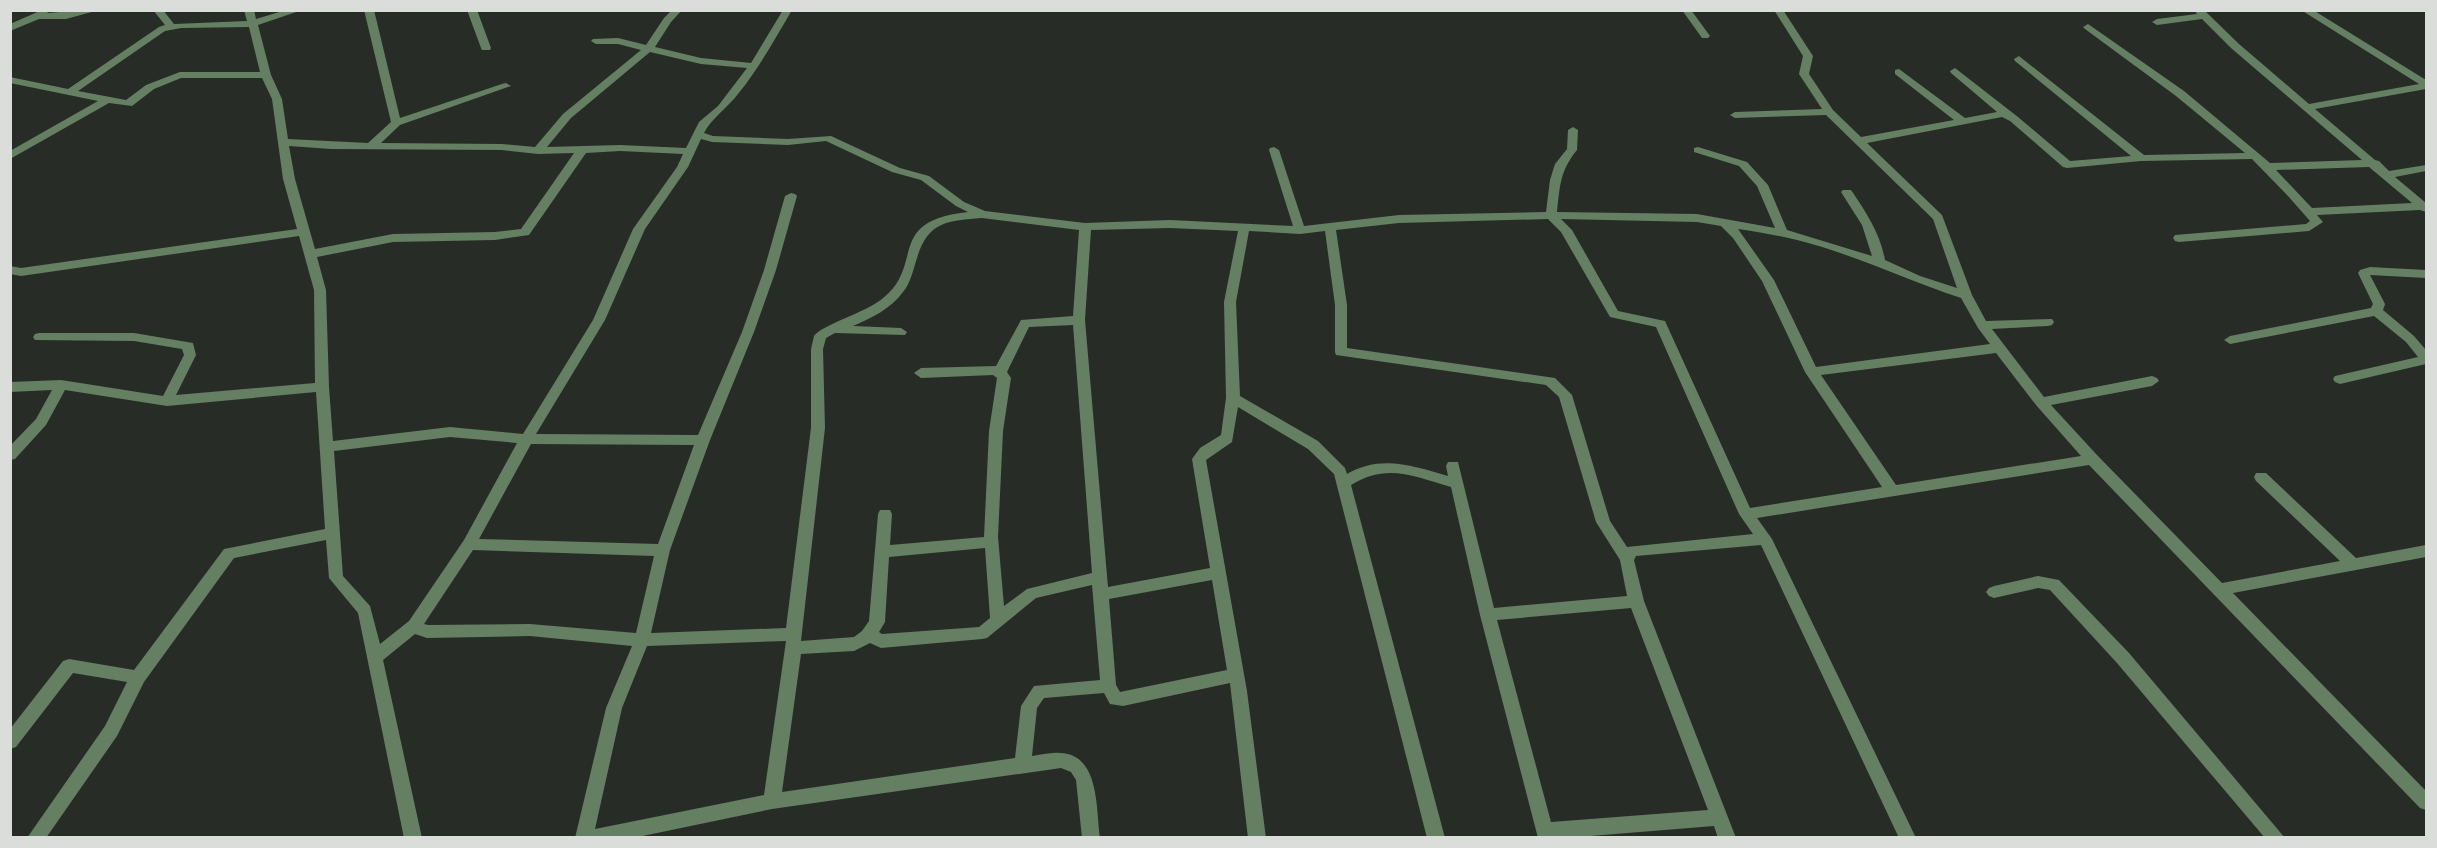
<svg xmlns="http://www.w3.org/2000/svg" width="2437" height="848" font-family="'Varela Round',sans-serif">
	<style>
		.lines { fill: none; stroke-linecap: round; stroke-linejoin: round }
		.minor { fill: #647f62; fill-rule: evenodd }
	</style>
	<rect width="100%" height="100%" fill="#282c27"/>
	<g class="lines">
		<!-- minor -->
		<g class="minor">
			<path d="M79 10H99L66 19H39L10 31V24L42 10 49 13Z"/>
			<path d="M153 10H163L174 24 247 21 244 10H254L256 19 286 10H302L258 25 271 75 282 99 288 139 368 143 391 122 364 10H374L400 118 502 84 506 83 511 86 400 125 381 143 502 144 535 147 563 114 641 50 618 44H596L591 41 593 39 618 38 646 45 664 18 672 10H682L671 22 655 47 701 58 751 63 783 10H792C775 39 759 68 738 94 728 107 710 120 704 133L713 136 788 139 831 136 900 168 929 176 964 202 985 211 1085 223 1170 220 1293 226 1269 150 1270 148 1274 147 1279 150 1304 226 1399 215 1546 212 1550 180 1555 164 1567 149 1568 130 1573 127 1578 130 1577 150C1560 171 1560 185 1557 212L1697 214 1775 228 1757 186 1739 166 1694 152V148L1698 147 1747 162 1768 185 1787 230 1872 256 1862 225 1841 192 1843 190H1851C1866 212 1880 233 1885 260L1920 276 1957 288 1933 219 1826 115 1735 118 1730 115 1735 112 1822 109 1799 74 1803 56 1774 10H1783L1813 56 1809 74 1833 110 1861 137 1954 120 1895 74V70L1899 69 1965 118 1997 112 1951 73 1950 71 1955 68 2018 117 2070 161 2131 156 2015 61 2014 59 2019 56 2144 155 2245 153 2176 96 2085 29 2083 27 2088 24 2184 91 2270 163 2362 160 2231 48 2202 19 2157 25 2152 22 2157 19 2197 14 2194 10H2204L2239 44 2309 104 2419 84 2301 10H2313L2426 80V89L2315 109 2375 160 2379 161 2389 171 2426 165V171L2395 177 2426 203V212L2420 210 2317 215 2323 222 2309 231 2179 242 2175 241 2173 238 2175 235 2306 224 2310 221 2288 196 2252 159 2141 161 2067 168 2063 167 2010 121 2002 117 1867 143 1942 215 1972 295 1986 321 2052 319 2054 322 2052 325 2048 326 1992 329 2044 397 2152 376 2157 378 2159 381 2152 386 2051 405 2097 455 2222 583 2340 561 2256 481 2254 477 2256 473H2266L2356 558 2426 545V557L2233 593 2426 791V810L2420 808 2089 465 1757 518 1772 539 1916 838H1899L1761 545 1636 556 1634 560 1644 601 1736 838H1718L1714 826 1566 838H1538L1480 615 1451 487C1413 476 1387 463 1351 485L1445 838H1427L1334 474 1308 449 1238 407 1232 442 1206 460 1247 691 1266 838H1248L1230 683 1123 706 1110 704 1104 693 1044 698 1037 708 1032 756C1041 755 1051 752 1060 753 1100 754 1096 810 1100 838H1082L1076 780 1071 772 1061 768 772 809 633 838H575L606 708 632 646 530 636 427 638 415 634 383 660 422 838H404L358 613 329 578 326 540 234 558 144 682 117 736 46 838H27L105 726 127 682 73 673 16 747 10 749V729L63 661 69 659 134 670 224 549 325 529 316 392 167 406 65 390 46 425 15 459 10 460V446L36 419 52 390 10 392V382L61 380 163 396 184 355 182 349 134 341 35 340 33 337 35 334 39 333H134L193 343 196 355 176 395 315 383 314 290 299 236 21 276 10 274V266L21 268 297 229 283 179 272 99 262 78H181L154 89 132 106 109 103 10 159V151L98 101 10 83V77L68 89 159 27 165 25ZM249 27 260 72H180L146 85 126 100 78 91 165 31 181 28ZM650 52 701 64 747 68 718 106 699 122 686 148 620 145 547 147 571 118ZM701 139 712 142 788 145 826 141 892 172 921 180 956 206 968 212C884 221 926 265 882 299 865 313 823 324 814 336L811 349V428L786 628 651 633 670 550 710 440 754 332 776 270 797 196 795 194 791 193 785 196 764 270 742 332 698 435 536 434 605 320 645 229 688 167ZM289 146 331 149 502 150 538 154 574 153 521 229 495 232 393 234 315 249 295 179ZM620 151 683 154 677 167 633 229 593 320 523 434 450 427 333 441 329 387 326 290 317 257 393 242 495 240 529 235 586 153ZM2369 167 2412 203 2312 208 2276 170ZM982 218 1079 230 1073 316 1021 320 996 366 921 368 914 373 921 378 993 375 997 378 989 431 984 537 890 545 892 514 890 510H880L878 514 869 621 862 631 854 637 801 641 825 428 823 349 826 338 835 333 905 335 907 332 901 328 853 326C871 318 891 309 903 292 911 282 913 270 917 258 928 221 948 221 982 218ZM1548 219 1561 232 1610 317 1656 327 1739 514 1753 534 1627 547 1610 521 1572 395 1555 378 1347 348V305L1336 230 1399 223ZM1561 219 1697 222 1721 226 1733 238 1762 281 1805 372 1882 487 1750 508 1665 321 1618 311 1572 230ZM1170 228 1238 231 1224 302 1226 398 1221 435 1200 448 1192 459 1210 568 1108 587 1085 320 1091 230ZM1738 229C1757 232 1777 235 1797 240 1853 254 1906 280 1961 298L1978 328 1990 344 1816 367 1774 280ZM1249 231 1300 234 1325 231 1335 305V352L1336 355 1546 385 1559 397 1596 522 1620 560 1627 596 1494 608 1458 462H1448L1446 466 1448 476C1414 466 1381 454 1347 474L1345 468 1318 441 1240 396 1236 302ZM1073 325 1092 573 1027 589 1004 606 998 537 1003 431 1011 378 1007 372 1029 327ZM1996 353 2036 405 2081 456 1896 485 1821 375ZM450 437 517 443 464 540 409 621 380 644 370 606 343 576 334 451ZM531 444 694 445 658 544 479 539ZM985 548 990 618 979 627 882 634 879 632 885 622 889 557ZM473 550 654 556 636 633 530 624 428 625 424 624ZM1212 580 1227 670 1120 692 1116 685 1109 599ZM1092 585 1100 680 1034 686 1021 706 1015 758 782 792 801 654 854 651 870 643 881 648 982 639 987 638 1036 598ZM1631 608 1708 810 1551 822 1497 620ZM786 641 764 795 595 829 622 708 647 646Z"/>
			<path d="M467 10H477L491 48 490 50H482L481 48Z"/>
			<path d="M1682 10H1691L1710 36 1708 38H1702Z"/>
			<path d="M2370 267 2426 270V278L2370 275 2385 304 2383 310 2414 336 2426 350V364L2340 384 2335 382 2333 379 2335 376 2418 357 2406 342 2374 316 2230 344 2224 340 2230 336 2371 308 2373 304 2358 273 2360 270Z"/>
			<path d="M2038 576 2059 580 2129 653 2285 838H2265L2117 663 2050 590 2038 588 1994 598 1989 596 1986 592 1989 588 1994 586Z"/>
		</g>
	</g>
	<!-- border -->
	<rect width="2437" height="848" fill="none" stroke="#daddda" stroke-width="24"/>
</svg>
